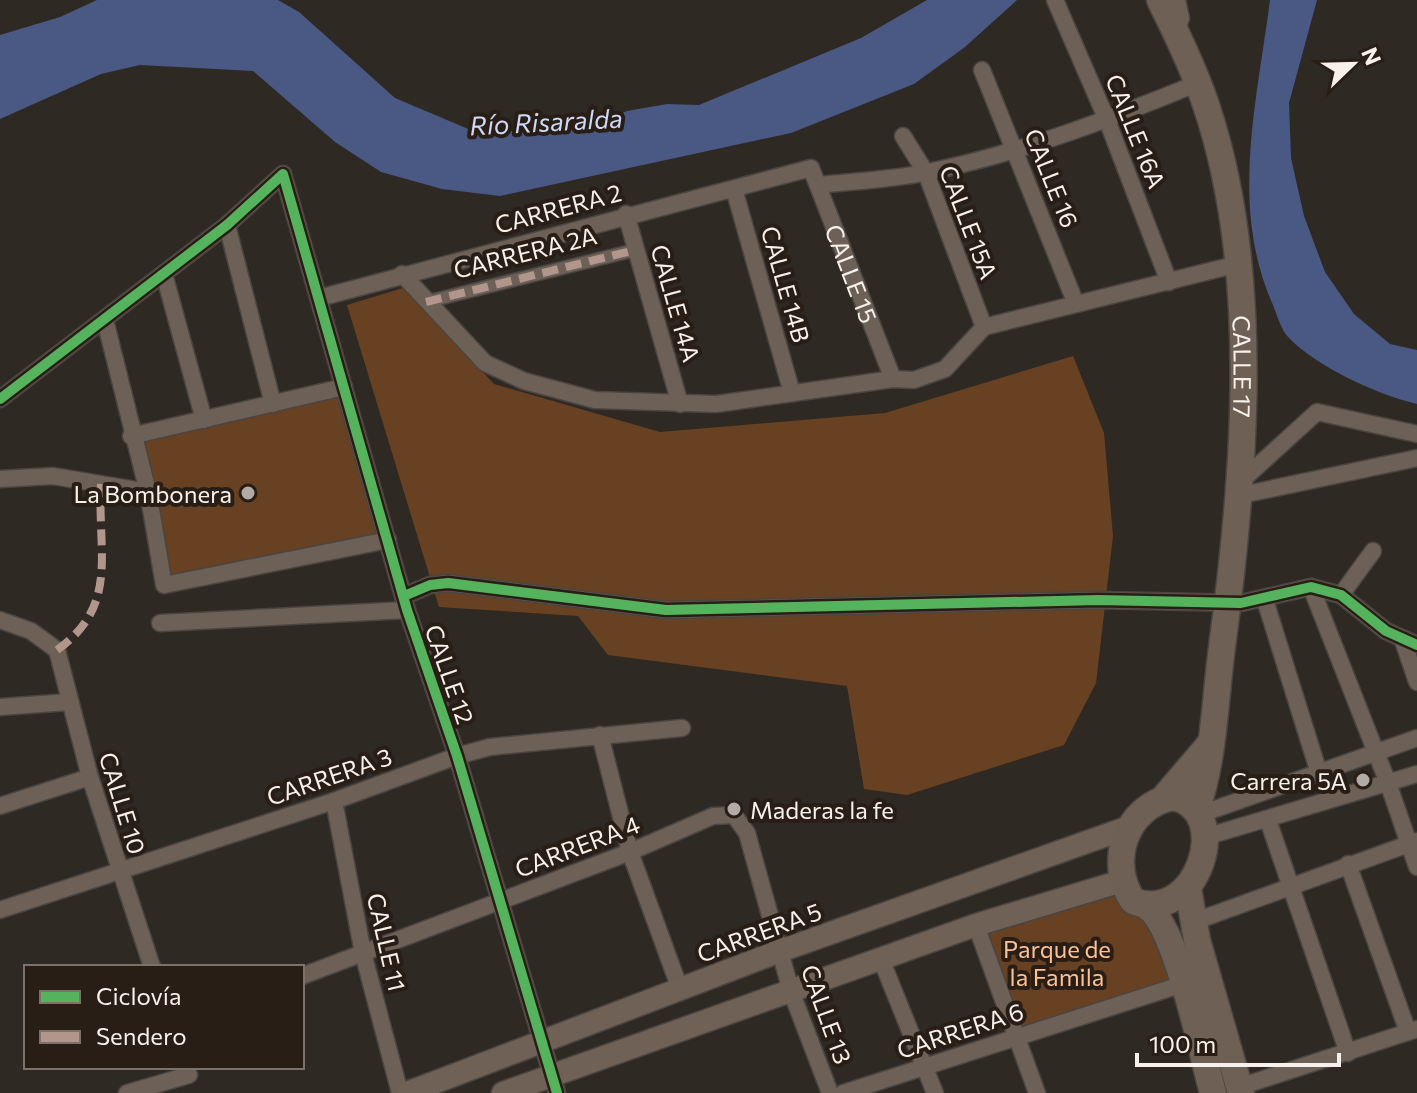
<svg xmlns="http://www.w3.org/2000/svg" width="1417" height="1093" font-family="Commissioner,sans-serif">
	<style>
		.green { fill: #684123 }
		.water { fill: #4a5884 }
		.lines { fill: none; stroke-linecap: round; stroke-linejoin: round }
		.pedestrian-casing { stroke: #4a4541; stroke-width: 15 }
		.minor-casing { stroke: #4a4541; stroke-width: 19 }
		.secondary-casing { stroke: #4a4541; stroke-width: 25 }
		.primary-casing { stroke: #4a4541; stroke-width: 29 }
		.pedestrian { stroke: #6c6057; stroke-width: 12 }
		.minor { stroke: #6c6057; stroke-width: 16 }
		.secondary { stroke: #706157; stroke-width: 22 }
		.primary { stroke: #6e6055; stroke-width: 26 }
		.quiet { stroke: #b2968c; stroke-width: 8; stroke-dasharray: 16 8; stroke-linecap: butt }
		.cycleway-casing { stroke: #291e16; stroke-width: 15 }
		.cycleway { stroke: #56b35d; stroke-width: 10 }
		.poi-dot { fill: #b2aaa5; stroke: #291e16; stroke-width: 3 }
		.labels { text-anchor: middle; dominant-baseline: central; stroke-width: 8; stroke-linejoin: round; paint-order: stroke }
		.street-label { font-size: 24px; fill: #f8f0eb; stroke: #291e16 }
		.poi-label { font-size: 24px; fill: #f8f0eb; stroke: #291e16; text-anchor: end }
		.park-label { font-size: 24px; fill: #fcc197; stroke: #291e16 }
		.water-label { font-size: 26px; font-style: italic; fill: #cfdaf9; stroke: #291e16 }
	</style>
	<rect width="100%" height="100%" fill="#2f2924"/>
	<!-- green -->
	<g class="green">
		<path d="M403 288 494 384 660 432 885 413 1073 356 1104 433 1113 536 1096 683 1064 745 907 795 864 789 847 686 608 655 578 616 439 607 347 305Z"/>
		<path d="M341 395 385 538 166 581 144 439Z"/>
		<path d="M1122 881 1183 984 1016 1037 976 925Z"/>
	</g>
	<!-- water -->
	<g class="water">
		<path d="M97 0H278L299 12 395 98 473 131H527L590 127 627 111 667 104 699 105 861 38 927 0H1017L965 47 914 84 791 133 500 196 442 189 381 172 335 142 253 71 140 65 101 74 0 119V35L60 17Z"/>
		<path d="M1270 0H1317L1289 103 1291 158 1304 216 1325 272 1354 314 1390 344 1417 350V404C1378 395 1317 367 1289 338 1281 330 1277 315 1273 305 1229 207 1257 102 1270 0Z"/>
	</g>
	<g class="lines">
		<defs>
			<path id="pedestrian" d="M426 302 635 250"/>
			<g id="minor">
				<path d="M1055 0 1107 120 1169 282"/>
				<path d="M1177 0 1181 18 1177 29"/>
				<path d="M982 70 1076 304"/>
				<path d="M903 136 926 173 984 327"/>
				<path d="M818 185C854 181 892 180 928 172 1021 153 1110 119 1198 83"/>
				<path d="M734 189 792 393"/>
				<path d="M626 214 680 404"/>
				<path d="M227 225 273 404"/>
				<path d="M164 274 204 420"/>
				<path d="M402 274 485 363 524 381 595 400 716 404 893 379 914 380 945 369 984 327 1238 264"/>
				<path id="s1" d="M319 298 811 168 893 379"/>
				<path d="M105 320 148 492 164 585 388 540"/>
				<path d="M0 399 227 225 283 174 407 610 457 756 557 1093"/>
				<path d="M131 436 344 387"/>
				<path d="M0 479 53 476 148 492"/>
				<path d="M1239 483 1317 412 1417 434"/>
				<path d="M1237 496 1417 458"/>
				<path d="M1311 587 1388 783 1417 867"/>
				<path d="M1341 595 1373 551"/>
				<path d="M404 596 430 585 448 583 666 610 1098 600 1241 603 1311 587 1341 595 1386 631 1417 645"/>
				<path d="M1265 600 1319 773"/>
				<path d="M0 620 31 631 57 650 90 777 152 967"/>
				<path d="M160 623 407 610"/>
				<path d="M1403 641 1417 682"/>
				<path d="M0 707 69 702"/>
				<path d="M600 735 630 852 680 989"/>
				<path d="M334 801 363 953 400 1093"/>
				<path d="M0 806 90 777"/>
				<path d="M1201 814 1417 738"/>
				<path d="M1268 820 1348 1053"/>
				<path d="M1205 837 1417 774"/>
				<path d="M1348 864 1408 1032"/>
				<path d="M0 910 334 801 457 756 490 747 682 728"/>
				<path d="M1193 922 1417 841"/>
				<path d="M976 925 1037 1093"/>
				<path d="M881 959 935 1093"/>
				<path d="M302 976 630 852 713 816 734 815 747 833 791 991 830 1093"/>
				<path d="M1239 1087 1417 1029"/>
				<path d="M127 1093 189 1075"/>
				<path d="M843 1093 1183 984"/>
			</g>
			<g id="secondary">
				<path d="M407 1093 780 951 1132 826"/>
				<path d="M503 1093 976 925 1122 881"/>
			</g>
			<g id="primary">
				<path id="s2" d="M1160 0C1177 34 1194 69 1206 105 1262 271 1245 476 1222 647 1215 700 1214 758 1197 808"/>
				<path d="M1173 797C1235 809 1198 926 1133 901 1107 863 1125 806 1173 797Z"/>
				<path d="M1163 799 1210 744"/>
				<path d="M1188 888 1197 940 1241 1093"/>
				<path d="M1146 906C1176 923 1202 1054 1213 1093"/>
			</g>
		</defs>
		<!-- pedestrian casing -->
		<use href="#pedestrian" class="pedestrian-casing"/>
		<!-- minor casing -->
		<use href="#minor" class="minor-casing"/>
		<!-- secondary casing -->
		<use href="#secondary" class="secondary-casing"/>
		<!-- primary casing -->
		<use href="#primary" class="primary-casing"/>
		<!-- pedestrian -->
		<use href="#pedestrian" class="pedestrian"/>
		<!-- minor -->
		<use href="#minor" class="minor"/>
		<!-- secondary -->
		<use href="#secondary" class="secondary"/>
		<!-- primary -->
		<use href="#primary" class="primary"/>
		<!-- quiet -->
		<g class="quiet">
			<path d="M426 302 635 250"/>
			<path d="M57 650C120 605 97 552 101 484"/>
		</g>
		<defs>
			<g id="cycleway">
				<path d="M0 399 227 225 283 174 407 610 457 756 557 1093"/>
				<path d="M404 596 430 585 448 583 666 610 1098 600 1241 603 1311 587 1341 595 1386 631 1417 645"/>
			</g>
		</defs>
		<!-- cycleway casing -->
		<use href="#cycleway" class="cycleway-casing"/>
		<!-- cycleway -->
		<use href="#cycleway" class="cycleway"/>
	</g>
	<!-- markers -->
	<g class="poi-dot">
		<circle cx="248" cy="493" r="8"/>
		<circle cx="1363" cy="780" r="8"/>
		<circle cx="734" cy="809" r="8"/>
	</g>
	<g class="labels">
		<!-- street labels -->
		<g class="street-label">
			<text transform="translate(1136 131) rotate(68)">CALLE 16A</text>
			<text transform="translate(1052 178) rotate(68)">CALLE 16</text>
			<text transform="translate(558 208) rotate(-15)">CARRERA 2</text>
			<text transform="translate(969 222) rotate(69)">CALLE 15A</text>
			<text transform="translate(525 252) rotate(-14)">CARRERA 2A</text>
			<text stroke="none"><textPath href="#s1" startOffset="622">CALLE 15</textPath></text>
			<text transform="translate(786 284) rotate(74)">CALLE 14B</text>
			<text transform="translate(676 303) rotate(74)">CALLE 14A</text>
			<text stroke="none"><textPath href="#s2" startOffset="380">CALLE 17</textPath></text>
			<text transform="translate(450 674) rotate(71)">CALLE 12</text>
			<text transform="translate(329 776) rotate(-19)">CARRERA 3</text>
			<text transform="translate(123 803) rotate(73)">CALLE 10</text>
			<text transform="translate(577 846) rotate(-21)">CARRERA 4</text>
			<text transform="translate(759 932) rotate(-20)">CARRERA 5</text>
			<text transform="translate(387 942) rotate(77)">CALLE 11</text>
			<text transform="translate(827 1014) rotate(70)">CALLE 13</text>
			<text transform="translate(960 1030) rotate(-18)">CARRERA 6</text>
		</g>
		<!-- poi labels -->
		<g class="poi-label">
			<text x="232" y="493">La Bombonera</text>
			<text x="1347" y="780">Carrera 5A</text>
			<text x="750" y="809" text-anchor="start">Maderas la fe</text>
		</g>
		<!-- park labels -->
		<g class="park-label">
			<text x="1057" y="948">Parque de<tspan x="1057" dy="28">la Famila</tspan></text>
		</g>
		<!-- water labels -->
		<g class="water-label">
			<text transform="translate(546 121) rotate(-3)">Río Risaralda</text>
		</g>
	</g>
	<!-- legend -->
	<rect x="24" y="965" width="280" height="104" fill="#291e16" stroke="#7c726b" stroke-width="2"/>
	<rect x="40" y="991" width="40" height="12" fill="#56b35d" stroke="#7c726b" stroke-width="2"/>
	<text x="96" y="1005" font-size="24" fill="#f8f0eb">Ciclovía</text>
	<rect x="40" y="1031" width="40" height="12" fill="#b2968c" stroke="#7c726b" stroke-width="2"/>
	<text x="96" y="1045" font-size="24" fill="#f8f0eb">Sendero</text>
	<!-- north arrow -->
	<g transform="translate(1353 64) rotate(67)" stroke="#291e16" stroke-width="6" paint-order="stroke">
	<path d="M0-6L14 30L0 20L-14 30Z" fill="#f8f0eb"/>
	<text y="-12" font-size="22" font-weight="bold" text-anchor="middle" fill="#f8f0eb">N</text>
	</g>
	<!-- scale -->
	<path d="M1137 1053v12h202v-12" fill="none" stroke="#f8f0eb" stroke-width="4"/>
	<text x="1149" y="1053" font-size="24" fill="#f8f0eb" stroke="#291e16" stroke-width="6" paint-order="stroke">100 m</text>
</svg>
